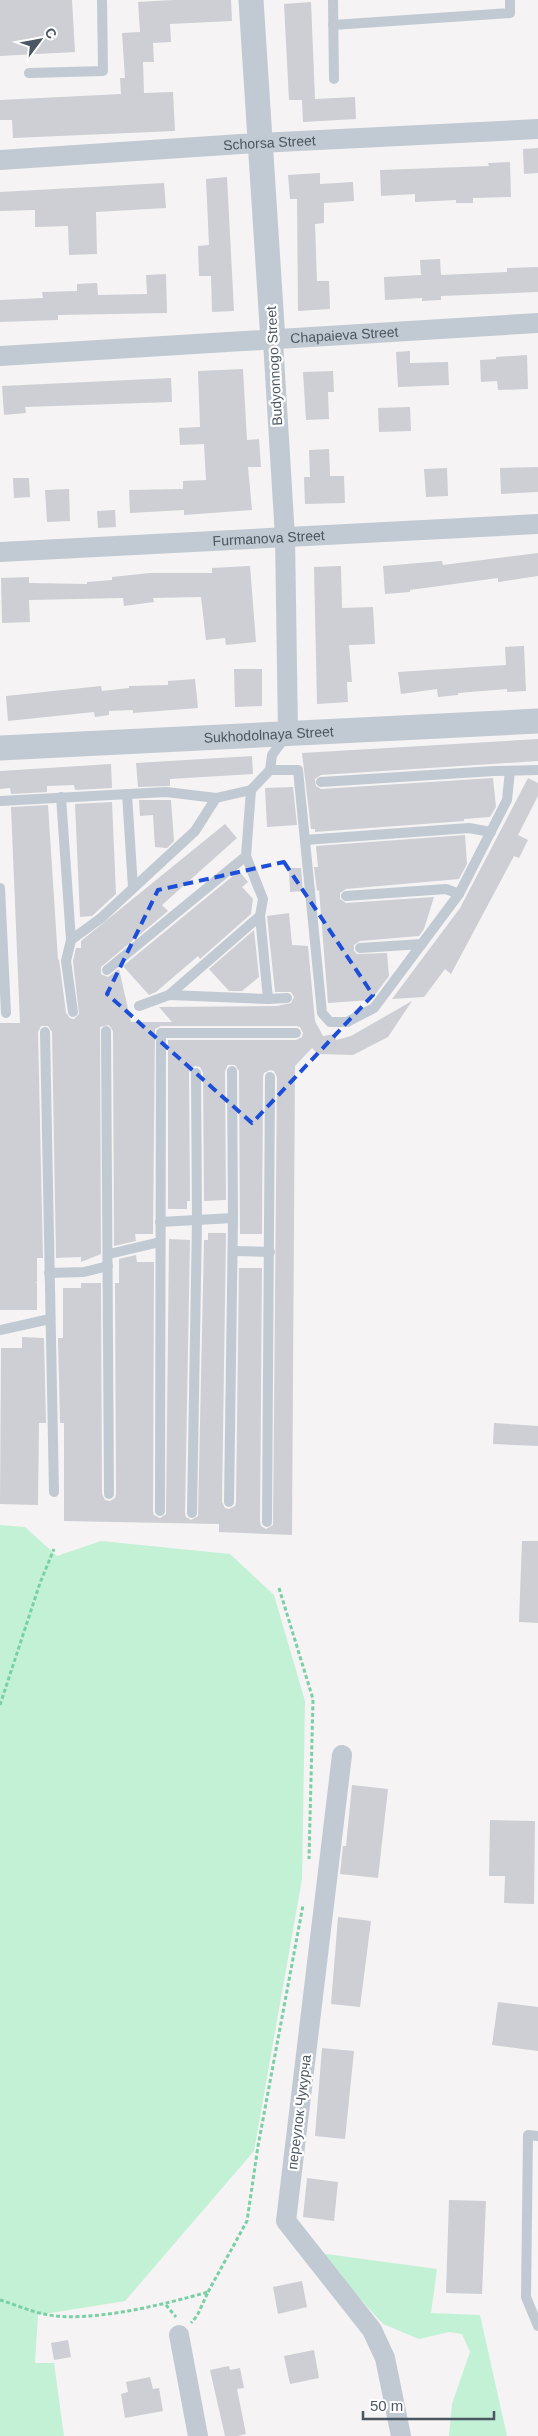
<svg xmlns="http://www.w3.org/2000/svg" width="538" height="2436" font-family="Helvetica,sans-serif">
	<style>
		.green { fill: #c3f1d5 }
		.building { fill: #cdcfd5 }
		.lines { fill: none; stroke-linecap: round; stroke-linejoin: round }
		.path { stroke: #7ad0a6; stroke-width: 3; stroke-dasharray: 4 2.5; stroke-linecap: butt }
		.service { stroke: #c1cad2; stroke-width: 10 }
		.minor { stroke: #c1cad2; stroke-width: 20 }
		.tertiary { stroke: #c1cad2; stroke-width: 25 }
		.marked { fill: none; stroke: #1d4ed8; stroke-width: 4; stroke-dasharray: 10 6; stroke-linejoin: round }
		.labels { text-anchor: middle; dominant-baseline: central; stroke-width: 4.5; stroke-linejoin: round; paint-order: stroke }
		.street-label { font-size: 14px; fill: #4a5661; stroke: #fff }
	</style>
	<rect width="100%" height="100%" fill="#f5f3f3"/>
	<!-- green -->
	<g class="green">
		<path d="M0 1525 25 1527 57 1556 101 1541 230 1554 274 1595 305 1701 302 1879 254 2151 125 2301 38 2315 35 2363H54L64 2436H0Z"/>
		<path d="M319 2253 437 2269 431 2313 480 2315 507 2436H449L452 2404 470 2352 462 2334 449 2332 419 2339 383 2324Z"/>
	</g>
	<!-- building -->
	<g class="building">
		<path d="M0 0H72L75 52 0 56Z"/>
		<path d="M173 0H231L232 21 170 24 171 42 153 43 154 62H143L144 93 173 92 175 131 13 138 12 120H0V100L121 94 120 78H125L122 33 140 32 138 2Z"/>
		<path d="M311 2 315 99 355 97 356 119 303 122 302 100H289L284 4Z"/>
		<path d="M538 148V173L524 174 523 149Z"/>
		<path d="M510 162 511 197 473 198V203H456V200L415 202V194L381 196 380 170 489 166 488 163Z"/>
		<path d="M320 173V184L353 182 354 201 324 203V223L315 224 317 281H329L330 309 298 311 297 199H290L288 175Z"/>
		<path d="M227 177 234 311 212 312 211 276H199L198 246 209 245 206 179Z"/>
		<path d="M164 183 166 208 96 212 97 254 69 255 68 226 35 227V210L0 211V192Z"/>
		<path d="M440 259 441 275 507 272V268L538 267V292L441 296V300L422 301V298L385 300 384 277 421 275 420 260Z"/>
		<path d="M166 274 167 313 58 315V320L0 322V300L43 298 42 292 77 291V284L97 283 98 295 147 294 146 275Z"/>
		<path d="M410 351V363L448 362 449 385 398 387 396 352Z"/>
		<path d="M527 355 528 389 498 390 497 381 481 382 480 360 496 359V357Z"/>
		<path d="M243 369 247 440 259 439 261 467H248L252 510 184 515V510L130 513 129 490 183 489V481L206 480 204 444 180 445 179 428 200 427 198 371Z"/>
		<path d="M333 371 334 392H328L329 419 306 420 303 372Z"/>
		<path d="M171 378 172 402 25 407 26 413 4 415 2 386Z"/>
		<path d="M410 407 411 431 379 432 378 408Z"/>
		<path d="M329 449 330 476H344L345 503 305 504 304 477H310L309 450Z"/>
		<path d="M538 467V492L501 494 500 468Z"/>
		<path d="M447 468 448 496 426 497 424 469Z"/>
		<path d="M13 478H29L30 497 14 498Z"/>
		<path d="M69 489 70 521 47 522 45 490Z"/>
		<path d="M115 510 116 527 98 528 97 511Z"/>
		<path d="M538 553V576L498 582V578L410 590V592L385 594 383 566 442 561 443 565Z"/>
		<path d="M250 566 256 642 226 645 225 638 206 640 201 597 153 598 154 602 124 606 123 598 29 600 30 622 2 623 1 578 29 577V583L87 584V582L112 580V577L150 573H212V568Z"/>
		<path d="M341 566 342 608 373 607 375 644 349 645 352 682H347L348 702 317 704 314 567Z"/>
		<path d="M524 646 526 691 507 692V689L458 693V695L438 697 437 689 401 694 398 672 506 665 505 647Z"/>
		<path d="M234 669H262V706L235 707Z"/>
		<path d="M195 679 198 708 133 713V710L109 711V715L95 717 94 712 8 721 6 696 101 686 102 691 129 688V686L168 685V681Z"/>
		<path d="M538 739V761L321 775 315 779 316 786 321 789 493 778 496 807 490 817 464 819V821L315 832V829H311L302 753Z"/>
		<path d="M252 756 253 774 170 779V786L138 787 136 763Z"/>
		<path d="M111 764 112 788 75 790 74 785 47 786V792L11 794 10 788 0 789V771Z"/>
		<path d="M528 778 538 783V796L518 835 528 840 519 858 514 856 451 974 445 969 424 997 392 999 460 908Z"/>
		<path d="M293 787 297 825 267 827 265 788Z"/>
		<path d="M139 800H171L174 841 167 848 155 847 153 815 140 816Z"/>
		<path d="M112 802 116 894 92 916 80 917 75 804Z"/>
		<path d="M48 805 58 960 59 959 66 1013 70 1018 74 1019 79 1014 73 961 76 948H81V941L225 824 237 838 162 905 168 911 101 967V974L108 977 119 969 131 1022H172L159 1007 277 1006 291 1003 294 997 291 992H275L267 916 289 913 292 945 308 946 315 1021 323 1036 335 1034 336 1040 351 1036 412 1001 388 1037 353 1055 318 1054 312 1048 295 1066 292 1535 219 1532V1524L64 1521V1423H60L58 1338H63V1288H81V1283H101L102 1494 105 1500 110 1501 115 1498 116 1494 115 1283H119V1259L136 1255 137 1262H154L153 1511 154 1515 160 1518 166 1514 169 1239 190 1240 185 1513 186 1517 191 1520 198 1516 204 1240H208V1233H226L222 1502 225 1508 229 1509 235 1506 236 1502 239 1268H262L260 1522 261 1526 266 1529 273 1525 277 1077 274 1071 270 1070 264 1073 263 1077 262 1234H240L239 1071 235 1065H228L225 1071 226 1200 204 1201 203 1073 200 1067 195 1066 190 1069 189 1073 190 1201H187V1209H168V1040H296L302 1037 303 1033 300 1027 296 1026H161L155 1029 153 1234H135L136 1241 114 1246 113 1031 109 1025 100 1027 101 1254 81 1262V1257L56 1258 52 1032 48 1026H41L38 1032 43 1258H37V1282L35 1283H37V1310H0V1023H20L11 807Z"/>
		<path d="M465 835 467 864 459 879 346 889 340 893V899L346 903 434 897 424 929 419 936 360 941 354 945V951L357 954 387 953 389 976 371 1000 328 1003 319 890 317 891 314 867H318L316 846Z"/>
		<path d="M289 868H301L303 891 290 892Z"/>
		<path d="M239 871 248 882 242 887 253 899 251 914 200 959 198 956 156 992 149 995 123 966Z"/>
		<path d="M254 930 259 977 242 991H229L209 969Z"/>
		<path d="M22 1337 44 1338 46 1423H39L38 1505 0 1504 1 1348H22Z"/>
		<path d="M494 1423 538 1426V1446L493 1444Z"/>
		<path d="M522 1541H538V1623L519 1622Z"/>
		<path d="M352 1785 388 1789 378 1878 340 1874 343 1846H346Z"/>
		<path d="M490 1820 535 1821 534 1904 504 1903 505 1876H489Z"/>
		<path d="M338 1917 371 1921 360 2007 331 2004Z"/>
		<path d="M498 2002 538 2007V2051L492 2045Z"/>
		<path d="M322 2048 354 2051 345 2139 315 2136Z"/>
		<path d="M307 2178 338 2182 334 2221 303 2217Z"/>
		<path d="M449 2200 486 2201 482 2294 446 2293Z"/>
		<path d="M302 2281 307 2307 278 2314 273 2287Z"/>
		<path d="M68 2340 71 2357 54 2360 51 2343Z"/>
		<path d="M314 2350 319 2378 290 2384 284 2356Z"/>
		<path d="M229 2366 230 2370 240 2368 244 2388 237 2389 246 2434 238 2436H225L210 2370Z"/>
		<path d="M150 2377 153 2389 159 2388 163 2411 125 2418 121 2394 128 2392 126 2382Z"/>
	</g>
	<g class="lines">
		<!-- path -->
		<g class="path">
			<path d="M279 1588 313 1699 309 1859"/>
			<path d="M0 1705 40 1583 54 1549"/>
			<path d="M208 2292 247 2221 258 2146 303 1905"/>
			<path d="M0 2300C14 2304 29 2311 44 2314 87 2324 166 2304 208 2292L197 2316 191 2323"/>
			<path d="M166 2305 176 2317"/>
		</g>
		<!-- service -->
		<g class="service">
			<path d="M333 0 334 79"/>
			<path d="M333 25 510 13V0"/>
			<path d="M29 73 103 71 102 0"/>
			<path d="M270 770H298L322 1013 330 1022H347L374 1008 459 894 507 800 510 771"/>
			<path d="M321 782 494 771 538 770"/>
			<path d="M251 790 246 856 263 899 260 916 268 999 287 998"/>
			<path d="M127 794 133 888"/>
			<path d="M61 797 71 940 66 961 73 1012"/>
			<path d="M0 801 166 792 216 798 251 790 270 770 272 755 286 736"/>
			<path d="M305 840 469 828 491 832"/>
			<path d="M0 888 6 1013"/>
			<path d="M346 896 446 889 459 894"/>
			<path d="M71 940 101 918 195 831 216 798"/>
			<path d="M360 948 422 944"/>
			<path d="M107 970 246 856"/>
			<path d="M169 995 260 916"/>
			<path d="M139 1006 169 995 268 999"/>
			<path d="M106 1031 109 1494"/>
			<path d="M45 1032 54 1492"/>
			<path d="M160 1222 233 1218"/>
			<path d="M233 1251 270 1252"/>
			<path d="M109 1254 160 1242"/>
			<path d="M49 1273 84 1272 108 1266"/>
			<path d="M0 1330 50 1319"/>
			<path d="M229 1502 233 1218 232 1071"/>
			<path d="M160 1511 161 1033H296"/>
			<path d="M192 1513 197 1220 196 1073"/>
			<path d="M267 1522 270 1077"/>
			<path d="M538 2136 528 2135 526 2297 538 2326"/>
		</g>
		<!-- minor -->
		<g class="minor">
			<path id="s1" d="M0 160 241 144 538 129"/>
			<path d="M273 341 285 537 288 733"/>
			<path id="s2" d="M0 356 538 323"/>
			<path id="s3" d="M0 552 538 524"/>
			<path d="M342 1755 286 2221 372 2330 385 2358 401 2436"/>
			<path d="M179 2335 198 2436"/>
		</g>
		<!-- tertiary -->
		<g class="tertiary">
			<path d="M251 0 273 341"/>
			<path id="s4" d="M0 748 538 721"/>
		</g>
	</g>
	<!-- marked area -->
	<path class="marked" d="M284 862 373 995 252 1123 107 994 158 890Z"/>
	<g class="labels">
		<!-- street labels -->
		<g class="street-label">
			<text stroke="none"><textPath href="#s1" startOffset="270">Schorsa Street</textPath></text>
			<text stroke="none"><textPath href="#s2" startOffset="345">Chapaieva Street</textPath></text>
			<text transform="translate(274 366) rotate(-93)">Budyonnogo Street</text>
			<text stroke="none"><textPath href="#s3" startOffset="269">Furmanova Street</textPath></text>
			<text stroke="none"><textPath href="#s4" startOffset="269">Sukhodolnaya Street</textPath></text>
			<text transform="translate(299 2112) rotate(-83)">переулок Чукурча</text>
		</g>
	</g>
	<!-- north arrow -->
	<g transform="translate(40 40) rotate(58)" stroke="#ffffff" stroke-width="4" paint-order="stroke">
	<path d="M0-4L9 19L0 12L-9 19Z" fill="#4a5661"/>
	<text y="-8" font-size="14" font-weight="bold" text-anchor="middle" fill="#4a5661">С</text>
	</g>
	<!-- scale -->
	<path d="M363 2411v8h131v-8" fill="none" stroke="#4a5661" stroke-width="2.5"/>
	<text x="370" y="2411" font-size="15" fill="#4a5661" stroke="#ffffff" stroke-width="4" paint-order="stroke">50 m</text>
</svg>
